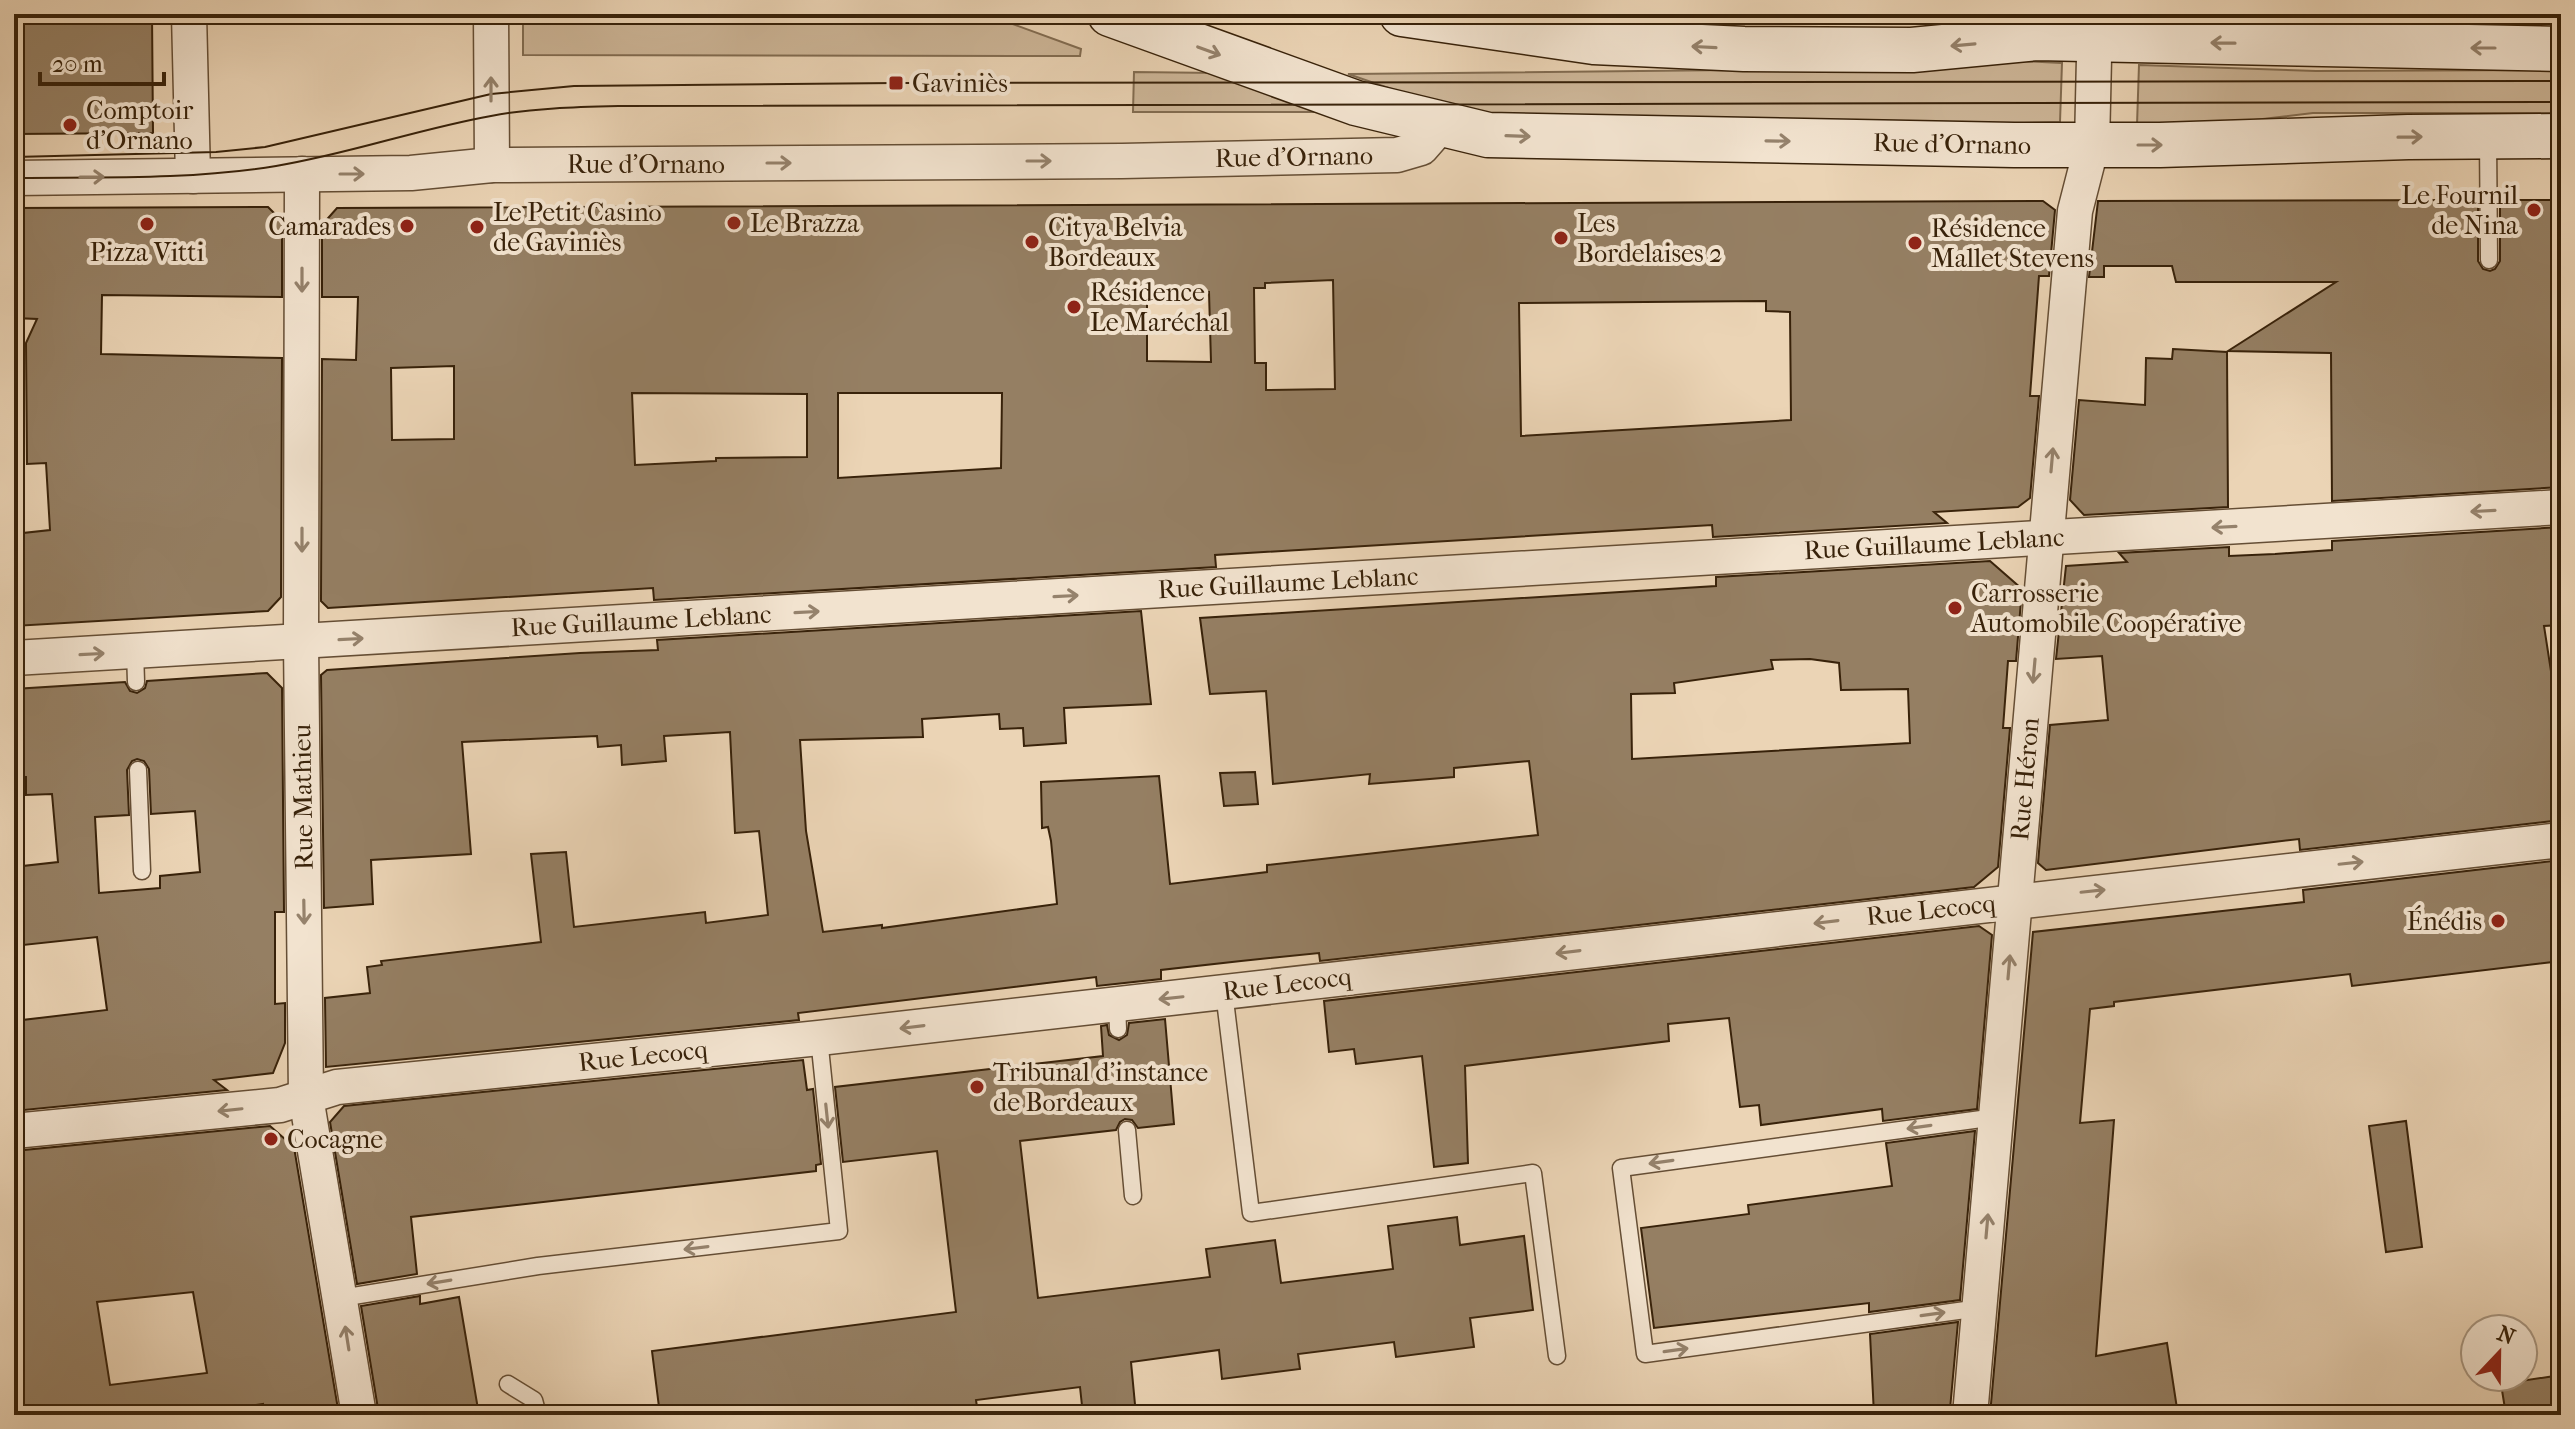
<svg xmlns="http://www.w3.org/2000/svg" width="2575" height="1429" font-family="'IM FELL French Canon',serif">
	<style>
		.green { fill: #cdb698; stroke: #826c51; stroke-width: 2 }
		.building { fill: #957f63; stroke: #38220a; stroke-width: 2; fill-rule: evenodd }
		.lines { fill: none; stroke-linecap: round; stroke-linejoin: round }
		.service-casing { stroke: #654e35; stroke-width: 19 }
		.minor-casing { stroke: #654e35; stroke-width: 37 }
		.secondary-casing { stroke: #38220a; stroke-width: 47 }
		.service { stroke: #f2e3cf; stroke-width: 16 }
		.minor { stroke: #f2e3cf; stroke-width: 34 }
		.secondary { stroke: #f2e3cf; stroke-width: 44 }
		.tram { stroke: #38220a; stroke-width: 2 }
		.oneway { stroke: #95826c }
		.poi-dot { fill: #8f2418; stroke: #f2e3cf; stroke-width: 3 }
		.labels { text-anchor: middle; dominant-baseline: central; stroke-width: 8; stroke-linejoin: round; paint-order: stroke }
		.poi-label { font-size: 26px; fill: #38220a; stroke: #f2e3cf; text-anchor: start }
		.street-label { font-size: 26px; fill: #38220a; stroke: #f2e3cf }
	</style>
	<rect width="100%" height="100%" fill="#ebd4b5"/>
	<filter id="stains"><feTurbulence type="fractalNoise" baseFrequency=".0025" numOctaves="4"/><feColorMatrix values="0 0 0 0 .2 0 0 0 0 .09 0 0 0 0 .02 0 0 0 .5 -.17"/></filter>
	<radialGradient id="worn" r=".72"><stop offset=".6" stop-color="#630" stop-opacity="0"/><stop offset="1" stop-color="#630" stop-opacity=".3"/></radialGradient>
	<!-- green -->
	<g class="green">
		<path d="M523 14H985L1081 49 1080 56 523 55Z"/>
		<path d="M2019 61 2062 63 2060 122 1939 125 1542 124 1432 103 1348 74 1936 68Z"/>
		<path d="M2139 65 2316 71 2561 70V113H2313L2220 124 2137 125Z"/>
		<path d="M1134 72 1218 73 1324 112H1133Z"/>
	</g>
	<!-- building -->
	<g class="building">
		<path d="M52 14H152L153 133 14 134V20L52 19Z"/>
		<path d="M2478 200V261L2483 269 2490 271 2495 269 2500 261V200H2561V487L2332 501 2331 353 2228 351 2336 282H2176L2172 266H2104V277H2089L2098 201Z"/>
		<path d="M2043 201 2055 210 2049 276H2039L2030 396H2039L2030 498 2018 507 1934 512 1947 523 1713 537 1712 525 1215 555 1216 567 654 600 653 588 328 608 321 601 322 359 356 360 358 297H322V225L337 208ZM1333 280 1335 389 1266 390V363H1255L1254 288H1265V283ZM1209 292 1211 362 1147 361V293ZM1766 301V311L1790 312 1791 420 1521 436 1519 303ZM454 366V439L392 440 391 368ZM632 393 807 394V457L716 458V461L635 465ZM838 393H1002L1001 468 838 478Z"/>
		<path d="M268 207 282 221V297L102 295 101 354 282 358 281 597 268 611 14 626V534L50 530 46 463 27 464 26 343 37 319 14 318V208Z"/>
		<path d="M2173 349 2227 352 2228 507 2084 515 2070 500 2079 400 2145 405 2146 358 2172 359Z"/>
		<path d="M2561 527V625L2544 626 2561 736V820L2300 850 2299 839 2046 870 2038 863 2050 725 2108 720 2102 656 2056 659 2066 566 2127 562 2119 553 2229 547V556L2275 554 2332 550V541Z"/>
		<path d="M1990 561 2022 589 2016 661H2008L2003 728H2010L1998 867 1974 887 1320 961 1319 953 1241 961 1161 970V979L1097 986 1096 977 798 1013 799 1020 326 1067 325 998 370 993 367 967 382 965 381 961 541 942 531 854 566 852 574 927 705 912 706 923 768 915 759 831 735 833 730 732 664 736 666 761 622 765 621 745 598 747 597 736 462 742 471 854 371 860 373 904 324 908 321 675 327 670 580 653 658 650 657 640 1141 611 1151 704 1064 708 1066 743 1024 746 1023 728 1000 729 999 714 922 719 923 737 800 740 806 831 823 932 882 925V928L1057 904 1051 841 1048 827 1042 828 1041 782 1159 776 1170 884 1267 872V865L1538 835 1529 761 1454 768V777L1369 784 1370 774 1273 784 1266 691 1210 694 1200 618 1716 586V577ZM1810 659 1839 663 1841 690 1908 689 1910 743 1632 759 1631 694 1675 693 1674 683 1773 669 1771 660Z"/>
		<path d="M267 673 282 688 284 912H275V1004L285 1003V1043L273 1073 214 1080 227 1090 14 1111V1021L107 1010 97 937 14 946V867L58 862 52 794 26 795V777H14V689L125 682 130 691 137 693 145 688 147 681ZM137 759 144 761 149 769 151 814 195 811 200 872 160 876V888L99 893 95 817 129 815 127 770 132 761Z"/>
		<path d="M1255 772 1258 804 1224 806 1220 773Z"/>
		<path d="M2561 860V961L2352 986 2350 974 2114 1002V1006L2090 1009 2080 1123 2114 1120 2096 1356 2167 1343 2178 1415H1990L2033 932 2304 902 2303 890Z"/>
		<path d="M1979 926 1992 935 1977 1109 1883 1121 1882 1109 1761 1125 1759 1105 1740 1107 1729 1018 1668 1024 1669 1041 1465 1066 1468 1163 1434 1167 1422 1056 1356 1064 1354 1049 1329 1052 1324 1001Z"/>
		<path d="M1165 1019 1174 1124 1138 1128 1132 1120 1125 1119 1120 1122 1116 1130 1020 1141 1038 1298 1210 1277 1206 1249 1275 1240 1281 1283 1393 1269 1388 1226 1457 1217 1460 1245 1524 1236 1533 1310 1470 1318 1474 1347 1396 1357 1394 1342 1298 1354 1300 1369 1222 1379 1219 1350 1131 1362 1136 1415H1083L1080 1387 976 1400 977 1407 914 1415H660L652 1351 956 1312 937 1151 843 1162 835 1087 1103 1056 1101 1026 1107 1025 1109 1035 1119 1040 1127 1035 1129 1023Z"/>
		<path d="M803 1060 807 1090 813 1089 821 1164 816 1165V1171L411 1217 417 1274 357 1284 330 1122 344 1106Z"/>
		<path d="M2406 1121 2422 1247 2386 1252 2369 1126Z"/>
		<path d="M270 1126 294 1147 339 1415H262L263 1404 181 1415H14V1151ZM193 1292 207 1373 110 1385 97 1302Z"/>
		<path d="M1975 1131 1960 1300 1869 1312V1303L1654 1328 1641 1228 1749 1214 1748 1205 1892 1186 1886 1143Z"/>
		<path d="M420 1296V1304L459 1297 479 1415H379L361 1306Z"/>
		<path d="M1958 1322 1950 1409 1915 1415H1874L1870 1334Z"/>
		<path d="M2561 1375V1415H2506L2501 1384Z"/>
	</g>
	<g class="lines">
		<defs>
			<g id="service">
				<path d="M2488 138 2489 260"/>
				<path d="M135 651 136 682"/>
				<path d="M138 770 142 871"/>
				<path d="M1224 992 1251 1213 1533 1173 1557 1356"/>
				<path d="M1117 1003 1118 1029"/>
				<path d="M1127 1130 1133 1196"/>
				<path d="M341 1298 538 1266 839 1231 819 1038"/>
				<path d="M1980 1308 1645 1354 1621 1168 1996 1117"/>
				<path d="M508 1384 534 1400 538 1415"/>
			</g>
			<g id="minor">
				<path d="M189 14 193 176"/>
				<path d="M491 14 492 165"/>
				<path d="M302 174 301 641 306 1097 359 1415"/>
				<path d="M14 178 411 173 492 165 1122 161 1397 155 1421 148 1442 124"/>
				<path d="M14 658 2561 507"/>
				<path d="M14 1131 280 1105 337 1087 819 1038 2561 840"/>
				<path d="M1970 1415 2075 211 2092 145 2095 14"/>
			</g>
			<g id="secondary">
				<path d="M1110 14 1356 103 1488 135 2014 145H2160L2408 137 2561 136"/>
				<path d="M1402 14 1594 42 1744 49 1912 50 2037 38 2561 49"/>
			</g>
		</defs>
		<!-- service casing -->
		<use href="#service" class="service-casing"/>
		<!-- minor casing -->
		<use href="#minor" class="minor-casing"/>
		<!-- secondary casing -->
		<use href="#secondary" class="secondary-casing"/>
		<!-- service -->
		<use href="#service" class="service"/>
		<!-- minor -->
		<use href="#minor" class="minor"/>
		<!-- secondary -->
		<use href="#secondary" class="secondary"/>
		<!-- tram -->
		<g class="tram">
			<path d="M14 157 216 152 265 147 491 94 574 86 896 83 2561 81"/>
			<path d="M14 178C102 177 189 180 276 166 349 154 418 129 491 116 532 108 576 107 619 106L2561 102"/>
		</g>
	</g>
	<!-- one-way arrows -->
	<defs><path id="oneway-shaft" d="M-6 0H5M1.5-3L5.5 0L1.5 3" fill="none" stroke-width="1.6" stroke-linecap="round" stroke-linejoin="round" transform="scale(2)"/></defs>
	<g class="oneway">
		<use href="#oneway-shaft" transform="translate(2223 43) rotate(-179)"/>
		<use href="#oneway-shaft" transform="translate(1963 45) rotate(175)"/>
		<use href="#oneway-shaft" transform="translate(1704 47) rotate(-177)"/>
		<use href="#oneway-shaft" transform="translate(2483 48) rotate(-180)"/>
		<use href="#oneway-shaft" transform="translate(1209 51) rotate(20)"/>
		<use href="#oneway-shaft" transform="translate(491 89) rotate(-90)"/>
		<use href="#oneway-shaft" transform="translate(1518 136) rotate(2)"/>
		<use href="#oneway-shaft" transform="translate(2410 137) rotate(-1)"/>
		<use href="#oneway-shaft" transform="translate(1778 141) rotate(1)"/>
		<use href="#oneway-shaft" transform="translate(2150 145)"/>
		<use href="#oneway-shaft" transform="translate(1039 161)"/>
		<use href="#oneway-shaft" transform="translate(779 163)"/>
		<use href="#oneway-shaft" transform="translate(352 174)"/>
		<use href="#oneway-shaft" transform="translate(92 177) rotate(-1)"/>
		<use href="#oneway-shaft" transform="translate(302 280) rotate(90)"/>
		<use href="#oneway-shaft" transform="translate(2052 460) rotate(-85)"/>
		<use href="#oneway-shaft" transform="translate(2483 511) rotate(177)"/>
		<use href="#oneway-shaft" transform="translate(2224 527) rotate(177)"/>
		<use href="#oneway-shaft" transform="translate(302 540) rotate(90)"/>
		<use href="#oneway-shaft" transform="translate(1066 596) rotate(-3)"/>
		<use href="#oneway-shaft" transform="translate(807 612) rotate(-3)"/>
		<use href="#oneway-shaft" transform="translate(351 639) rotate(-3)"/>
		<use href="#oneway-shaft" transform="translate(92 654) rotate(-3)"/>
		<use href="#oneway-shaft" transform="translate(2034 671) rotate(95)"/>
		<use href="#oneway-shaft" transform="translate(2351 863) rotate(-6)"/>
		<use href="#oneway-shaft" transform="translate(2093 891) rotate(-6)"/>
		<use href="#oneway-shaft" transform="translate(304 912) rotate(89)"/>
		<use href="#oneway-shaft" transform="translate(1826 922) rotate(173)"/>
		<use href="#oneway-shaft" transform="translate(1568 952) rotate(173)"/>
		<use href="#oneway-shaft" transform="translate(2009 967) rotate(-85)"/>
		<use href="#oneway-shaft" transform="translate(1171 998) rotate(174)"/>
		<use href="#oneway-shaft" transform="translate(912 1027) rotate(173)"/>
		<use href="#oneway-shaft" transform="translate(230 1110) rotate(174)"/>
		<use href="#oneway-shaft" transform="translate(827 1116) rotate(84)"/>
		<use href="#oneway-shaft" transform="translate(1919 1127) rotate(172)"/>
		<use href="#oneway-shaft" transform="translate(1661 1162) rotate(172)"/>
		<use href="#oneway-shaft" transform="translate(1987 1226) rotate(-85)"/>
		<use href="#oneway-shaft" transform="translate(696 1248) rotate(173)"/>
		<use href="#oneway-shaft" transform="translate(439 1282) rotate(171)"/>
		<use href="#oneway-shaft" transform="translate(1933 1314) rotate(-8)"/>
		<use href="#oneway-shaft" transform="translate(347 1338) rotate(-99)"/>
		<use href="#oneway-shaft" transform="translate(1676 1350) rotate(-8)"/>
	</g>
	<!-- markers -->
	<g class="poi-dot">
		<rect x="888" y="75" width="16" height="16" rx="4"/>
		<circle cx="70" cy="125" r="8"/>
		<circle cx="2534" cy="210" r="8"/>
		<circle cx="734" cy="223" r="8"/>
		<circle cx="147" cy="224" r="8"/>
		<circle cx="407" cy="226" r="8"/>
		<circle cx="477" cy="227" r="8"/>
		<circle cx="1561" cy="238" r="8"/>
		<circle cx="1032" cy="242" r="8"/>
		<circle cx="1915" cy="243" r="8"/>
		<circle cx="1074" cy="307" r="8"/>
		<circle cx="1955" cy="608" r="8"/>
		<circle cx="2498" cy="921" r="8"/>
		<circle cx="977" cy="1087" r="8"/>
		<circle cx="271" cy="1139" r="8"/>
	</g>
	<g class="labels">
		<!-- poi labels -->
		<g class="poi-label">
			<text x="912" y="83">Gaviniès</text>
			<text x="86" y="110">Comptoir<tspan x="86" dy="30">d'Ornano</tspan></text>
			<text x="2518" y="195" text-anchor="end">Le Fournil<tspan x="2518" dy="30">de Nina</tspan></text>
			<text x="493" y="212">Le Petit Casino<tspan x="493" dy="30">de Gaviniès</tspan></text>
			<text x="750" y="223">Le Brazza</text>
			<text x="1577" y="223">Les<tspan x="1577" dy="30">Bordelaises 2</tspan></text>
			<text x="391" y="226" text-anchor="end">Camarades</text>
			<text x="1048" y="227">Citya Belvia<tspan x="1048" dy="30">Bordeaux</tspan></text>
			<text x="1931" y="228">Résidence<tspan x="1931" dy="30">Mallet Stevens</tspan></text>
			<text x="147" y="252" text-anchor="middle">Pizza Vitti</text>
			<text x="1090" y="292">Résidence<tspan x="1090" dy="30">Le Maréchal</tspan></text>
			<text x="1971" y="593">Carrosserie<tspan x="1971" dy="30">Automobile Coopérative</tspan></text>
			<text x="2482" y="921" text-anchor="end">Énédis</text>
			<text x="993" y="1072">Tribunal d'instance<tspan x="993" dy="30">de Bordeaux</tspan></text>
			<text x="287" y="1139">Cocagne</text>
		</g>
		<!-- street labels -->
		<g class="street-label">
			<text transform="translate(1952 144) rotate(1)">Rue d'Ornano</text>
			<text transform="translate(1294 157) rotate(-1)">Rue d'Ornano</text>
			<text x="646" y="164">Rue d'Ornano</text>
			<text transform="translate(1934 544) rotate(-3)">Rue Guillaume Leblanc</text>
			<text transform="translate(1288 583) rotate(-3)">Rue Guillaume Leblanc</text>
			<text transform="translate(641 621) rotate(-3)">Rue Guillaume Leblanc</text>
			<text transform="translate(2025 779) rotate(-85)">Rue Héron</text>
			<text transform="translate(303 797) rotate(-91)">Rue Mathieu</text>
			<text transform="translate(1931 910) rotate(-6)">Rue Lecocq</text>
			<text transform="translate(1287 984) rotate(-7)">Rue Lecocq</text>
			<text transform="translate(643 1056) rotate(-6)">Rue Lecocq</text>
		</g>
	</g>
	<!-- margin -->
	<rect width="2575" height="1429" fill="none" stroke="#ebd4b5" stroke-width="48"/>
	<rect x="16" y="16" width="2543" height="1397" fill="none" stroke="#38220a" stroke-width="4"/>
	<rect x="24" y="24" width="2527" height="1381" fill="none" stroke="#38220a" stroke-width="2"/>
	<!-- north arrow -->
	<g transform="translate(2499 1353) rotate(22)"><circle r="38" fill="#f2e3cf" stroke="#a89680" stroke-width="2"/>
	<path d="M0-6L14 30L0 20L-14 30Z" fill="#8f2418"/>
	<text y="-12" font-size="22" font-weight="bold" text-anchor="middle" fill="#38220a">N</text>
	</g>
	<!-- scale -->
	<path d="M40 72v12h124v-12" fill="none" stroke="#38220a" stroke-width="4"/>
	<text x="52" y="72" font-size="24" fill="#38220a" stroke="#f2e3cf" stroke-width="6" paint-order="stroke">20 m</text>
	<rect width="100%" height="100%" filter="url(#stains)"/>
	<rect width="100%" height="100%" fill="url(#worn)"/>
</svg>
